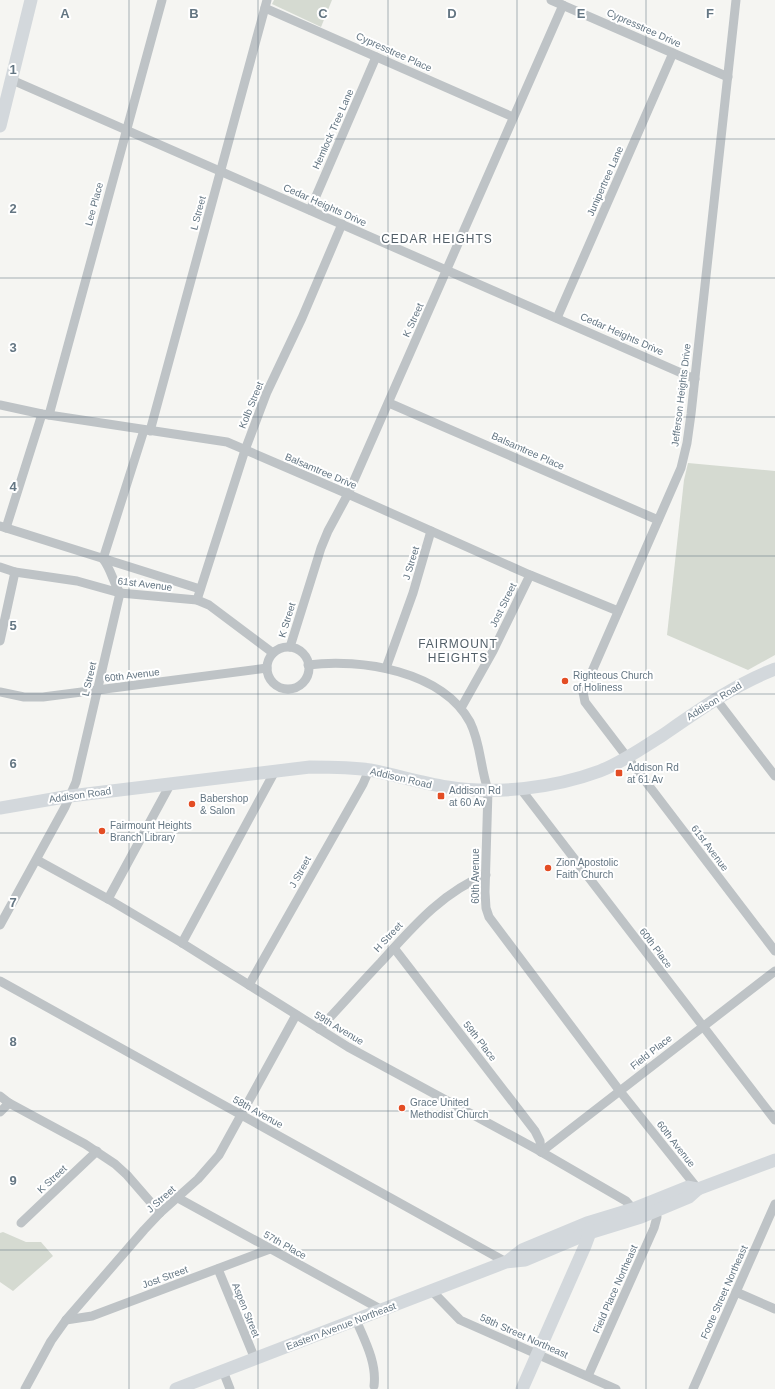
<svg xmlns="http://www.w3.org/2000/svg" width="775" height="1389" font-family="Helvetica,sans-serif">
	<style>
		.green { fill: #d5dad1 }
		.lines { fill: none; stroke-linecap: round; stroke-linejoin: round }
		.street { stroke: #bec3c6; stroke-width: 9 }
		.secondary { stroke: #d3d8dc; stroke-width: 13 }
		.grid { fill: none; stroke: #647683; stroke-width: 1; stroke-opacity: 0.55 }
		.poi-dot { fill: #e34d24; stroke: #fff; stroke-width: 1.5 }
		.labels { text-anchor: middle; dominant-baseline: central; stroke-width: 4; stroke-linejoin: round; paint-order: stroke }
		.street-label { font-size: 10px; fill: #647683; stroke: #fff }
		.poi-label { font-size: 10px; fill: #647683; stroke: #fff; text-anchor: start }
		.quarter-label { font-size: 12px; letter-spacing: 1px; fill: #525f68; stroke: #fff }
		.grid-label { font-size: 13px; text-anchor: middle; font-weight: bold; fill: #647683; stroke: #fff; stroke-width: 4; stroke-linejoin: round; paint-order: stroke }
	</style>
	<rect width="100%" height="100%" fill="#f5f5f2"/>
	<!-- green -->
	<g class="green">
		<path d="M274 0H332L321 27 272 4Z"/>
		<path d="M688 463 775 471V655L748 670 667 635 684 480Z"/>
		<path d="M3 1232 26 1242H41L53 1256 13 1291 0 1282V1233Z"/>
	</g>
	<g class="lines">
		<!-- street -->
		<g class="street">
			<path d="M551 0 728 77"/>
			<path d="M736 0 691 414 687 443 681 468 583 692 585 702 775 951"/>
			<path d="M265 8 513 117"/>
			<path d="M12 80 695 379"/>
			<path d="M310 210 376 57"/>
			<path d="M557 318 673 53"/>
			<path d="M389 403 658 520"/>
			<path d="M0 405 42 414 227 442 348 494 530 575 618 611"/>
			<path d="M49 415 162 0"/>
			<path d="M150 431 267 0"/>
			<path d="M0 526 200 589"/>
			<path d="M6 528 42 414"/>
			<path d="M0 567 15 572 77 581 120 593 197 600 209 605 273 653"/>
			<path d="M197 600 245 450 267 392 302 318 342 224"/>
			<path d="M0 641 15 572"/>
			<path d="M290 647 321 548 328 531 348 494 563 5"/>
			<circle cx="288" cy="668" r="21"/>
			<path d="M308 665C361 658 442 671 470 722 481 744 480 767 488 790L485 892 486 908 489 917 619 1090 698 1189"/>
			<path d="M386 668 413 593 431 531"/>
			<path d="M0 692 24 697H43L267 668"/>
			<path d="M716 699 775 776"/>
			<path d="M461 708 493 651 530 575"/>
			<path d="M520 788 775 1120"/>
			<path d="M37 860 108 899 182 943 348 1047 538 1150 626 1201 633 1209"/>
			<path d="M108 899 171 783"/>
			<path d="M0 925 65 807 76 782 120 593C113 582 111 569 103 559L144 430"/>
			<path d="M182 943 275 771"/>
			<path d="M394 948 535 1131 540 1141 541 1152"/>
			<path d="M0 981 506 1262"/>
			<path d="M249 985 363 784 369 770"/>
			<path d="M319 1029C340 1007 360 984 381 962 411 929 443 891 486 875"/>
			<path d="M0 1096 9 1103 85 1144 115 1164 127 1175 160 1213"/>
			<path d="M0 1112 9 1103"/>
			<path d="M541 1152 775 971"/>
			<path d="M178 1198 382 1310"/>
			<path d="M21 1223 97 1151"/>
			<path d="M218 1269 255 1359"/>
			<path d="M432 1291 460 1320 616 1389"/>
			<path d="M736 1292 775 1309"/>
			<path d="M66 1320 92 1316 270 1249"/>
			<path d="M356 1320C365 1341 377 1363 374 1386"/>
			<path d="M223 1371 230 1389"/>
			<path d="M588 1376 654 1228 657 1217 656 1210"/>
			<path d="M25 1389 51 1341 66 1320 144 1230 160 1213 198 1179 219 1155 296 1015"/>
			<path d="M693 1389 775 1204"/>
		</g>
		<!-- secondary -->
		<g class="secondary">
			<path d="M0 126 31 0"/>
			<path d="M0 808 70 796 310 767C330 767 351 767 370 770 396 775 421 783 447 787 496 795 554 788 600 771 623 762 642 748 663 735 699 710 734 685 775 669"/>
			<path d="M508 1261 522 1250 587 1223 633 1209 688 1187 698 1189"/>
			<path d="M176 1389 506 1262 525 1260 589 1233 641 1217 689 1197 698 1189 775 1160"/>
			<path d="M522 1389 585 1246 589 1235 588 1229"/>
		</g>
	</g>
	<!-- grid -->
	<path class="grid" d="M129 0V1389M258 0V1389M388 0V1389M517 0V1389M646 0V1389M0 139H775M0 278H775M0 417H775M0 556H775M0 694H775M0 833H775M0 972H775M0 1111H775M0 1250H775"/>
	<!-- markers -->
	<g class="poi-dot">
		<circle cx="565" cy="681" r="4"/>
		<rect x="615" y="769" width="8" height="8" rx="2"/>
		<rect x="437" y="792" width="8" height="8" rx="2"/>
		<circle cx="192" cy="804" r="4"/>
		<circle cx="102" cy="831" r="4"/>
		<circle cx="548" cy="868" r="4"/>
		<circle cx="402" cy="1108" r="4"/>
	</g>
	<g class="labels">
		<!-- street labels -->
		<g class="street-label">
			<text transform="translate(644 28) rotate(24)">Cypresstree Drive</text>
			<text transform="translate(394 52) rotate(24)">Cypresstree Place</text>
			<text transform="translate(333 129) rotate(-66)">Hemlock Tree Lane</text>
			<text transform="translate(605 181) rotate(-66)">Junipertree Lane</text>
			<text transform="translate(94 204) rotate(-75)">Lee Place</text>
			<text transform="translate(325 205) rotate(24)">Cedar Heights Drive</text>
			<text transform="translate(198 213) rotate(-75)">L Street</text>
			<text transform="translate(413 320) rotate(-66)">K Street</text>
			<text transform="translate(622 334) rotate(24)">Cedar Heights Drive</text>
			<text transform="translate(681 395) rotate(-83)">Jefferson Heights Drive</text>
			<text transform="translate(251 405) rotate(-68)">Kolb Street</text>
			<text transform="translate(528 451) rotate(24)">Balsamtree Place</text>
			<text transform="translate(321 471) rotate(23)">Balsamtree Drive</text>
			<text transform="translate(411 563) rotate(-73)">J Street</text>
			<text transform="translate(145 584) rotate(7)">61st Avenue</text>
			<text transform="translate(503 605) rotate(-64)">Jost Street</text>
			<text transform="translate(287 620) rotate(-73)">K Street</text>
			<text transform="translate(132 675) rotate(-7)">60th Avenue</text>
			<text transform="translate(89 679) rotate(-77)">L Street</text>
			<text transform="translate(714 701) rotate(-32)">Addison Road</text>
			<text transform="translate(401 778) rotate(13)">Addison Road</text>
			<text transform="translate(80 795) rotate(-8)">Addison Road</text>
			<text transform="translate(710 848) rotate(53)">61st Avenue</text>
			<text transform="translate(300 872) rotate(-61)">J Street</text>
			<text transform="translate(475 876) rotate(-90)">60th Avenue</text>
			<text transform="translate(388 937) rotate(-47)">H Street</text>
			<text transform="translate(656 948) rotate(53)">60th Place</text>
			<text transform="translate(339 1028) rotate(31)">59th Avenue</text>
			<text transform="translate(480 1041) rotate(52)">59th Place</text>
			<text transform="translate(651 1052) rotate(-38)">Field Place</text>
			<text transform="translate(258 1112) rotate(29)">58th Avenue</text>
			<text transform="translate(676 1144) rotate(52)">60th Avenue</text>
			<text transform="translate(52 1179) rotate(-43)">K Street</text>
			<text transform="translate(161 1199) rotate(-42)">J Street</text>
			<text transform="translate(285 1245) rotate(29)">57th Place</text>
			<text transform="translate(165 1277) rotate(-20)">Jost Street</text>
			<text transform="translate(615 1289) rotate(-66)">Field Place Northeast</text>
			<text transform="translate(724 1292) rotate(-66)">Foote Street Northeast</text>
			<text transform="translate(246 1310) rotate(68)">Aspen Street</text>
			<text transform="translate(341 1326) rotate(-21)">Eastern Avenue Northeast</text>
			<text transform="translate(524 1336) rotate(24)">58th Street Northeast</text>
		</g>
		<!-- poi labels -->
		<g class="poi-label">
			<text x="573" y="675">Righteous Church<tspan x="573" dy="12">of Holiness</tspan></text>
			<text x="627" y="767">Addison Rd<tspan x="627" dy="12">at 61 Av</tspan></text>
			<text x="449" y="790">Addison Rd<tspan x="449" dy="12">at 60 Av</tspan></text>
			<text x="200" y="798">Babershop<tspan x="200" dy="12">&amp; Salon</tspan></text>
			<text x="110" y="825">Fairmount Heights<tspan x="110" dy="12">Branch Library</tspan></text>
			<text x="556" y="862">Zion Apostolic<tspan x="556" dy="12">Faith Church</tspan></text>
			<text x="410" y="1102">Grace United<tspan x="410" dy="12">Methodist Church</tspan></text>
		</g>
		<!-- quarter labels -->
		<g class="quarter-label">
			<text x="437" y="239">CEDAR HEIGHTS</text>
			<text x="458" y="644">FAIRMOUNT<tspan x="458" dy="14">HEIGHTS</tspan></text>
		</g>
	</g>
	<g class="grid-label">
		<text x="65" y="18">A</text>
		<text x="194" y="18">B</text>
		<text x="323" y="18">C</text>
		<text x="452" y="18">D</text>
		<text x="581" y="18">E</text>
		<text x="710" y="18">F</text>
		<text x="13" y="74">1</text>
		<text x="13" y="213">2</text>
		<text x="13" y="352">3</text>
		<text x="13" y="491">4</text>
		<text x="13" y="630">5</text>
		<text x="13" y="768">6</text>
		<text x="13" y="907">7</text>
		<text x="13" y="1046">8</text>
		<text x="13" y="1185">9</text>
	</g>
</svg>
